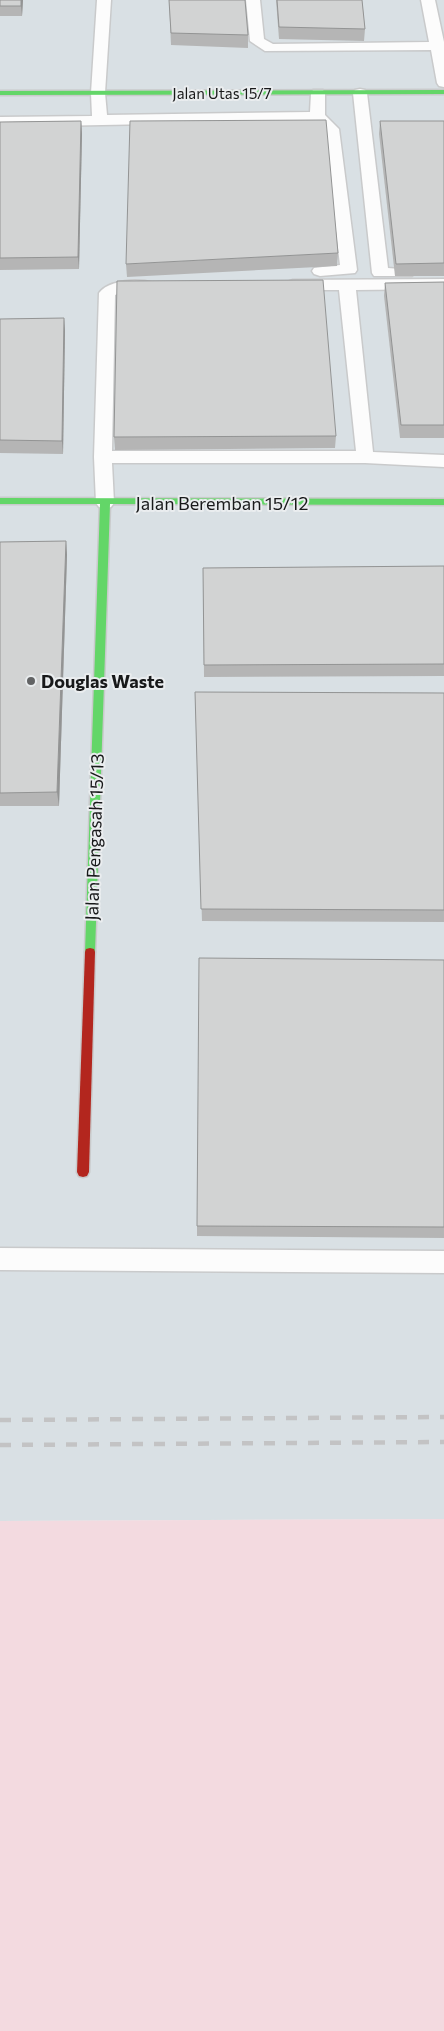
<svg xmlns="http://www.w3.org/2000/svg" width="444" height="2031" font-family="Commissioner,sans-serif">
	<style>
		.built { fill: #d9e0e4 }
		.green { fill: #f3dae0 }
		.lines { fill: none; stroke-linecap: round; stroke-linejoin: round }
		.lane-casing { stroke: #c9cacb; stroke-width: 3 }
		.fast-casing { stroke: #c9cacb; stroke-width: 3 }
		.jam-casing { stroke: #c9cacb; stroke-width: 3 }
		.lane { fill: #fcfcfc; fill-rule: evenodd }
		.fast { fill: #63d668; fill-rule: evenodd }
		.jam { fill: #b3261e; fill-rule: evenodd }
		.rail { stroke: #c3c3c4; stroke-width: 4.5; stroke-dasharray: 11 11; stroke-linecap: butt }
		.wall { fill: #b5b5b5 }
		.shaded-wall { fill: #939494 }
		.building { fill: #d2d3d3; stroke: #939494 }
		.poi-dot { fill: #626364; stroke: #eaedef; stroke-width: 2 }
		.labels { text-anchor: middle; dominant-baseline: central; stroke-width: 4; stroke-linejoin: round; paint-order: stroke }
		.far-street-label { font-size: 15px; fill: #18191a; stroke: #eaedef }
		.street-label { font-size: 18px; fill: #18191a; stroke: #eaedef }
		.poi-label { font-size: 18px; font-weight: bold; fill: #18191a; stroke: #eaedef; text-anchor: start }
	</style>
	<rect width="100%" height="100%" fill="#ebedee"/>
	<!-- built -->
	<path class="built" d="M0 0H444V1519L0 1521Z"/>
	<!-- green -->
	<path class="green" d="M444 1519V2031H0V1521Z"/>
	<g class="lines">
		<defs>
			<g id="lane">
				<path d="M97 0H111L105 93 107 115 310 112 311 93 313 90H323L325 93V115L339 129 357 270 355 273 320 276 314 274 312 271 314 268 340 265 324 130 313 121 0 127V117L92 116 91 93Z"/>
				<path d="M246 0H260L264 39 273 44 429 42 421 0H435L444 42V87L439 86 437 83 431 50 265 51 250 41Z"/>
				<path d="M360 89 365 90 367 93 388 268 412 270 414 273 412 276H374L372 273 353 93 355 90Z"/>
				<path d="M444 279V289L356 290 373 452 444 455V467L365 463H112L114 503 111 507 105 509 99 507 96 503 94 457 99 293C109 279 139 279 154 283L156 286 154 289C141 293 127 289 115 295L112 451H356L339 290H293L287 288 285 285 287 282 293 280Z"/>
				<path d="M0 1248 444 1251V1273L0 1270Z"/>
			</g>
			<g id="fast">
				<path d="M444 90V94L0 95V91Z"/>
				<path d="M0 498 444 499V505L110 504 95 952 94 955H86L85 952 100 504H0Z"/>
			</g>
			<path id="jam" d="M90 948 94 949 95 952 89 1172 87 1176 83 1177 79 1176 77 1172 85 952 86 949Z"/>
		</defs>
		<!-- lane casing -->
		<use href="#lane" class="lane-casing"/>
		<!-- fast casing -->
		<use href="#fast" class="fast-casing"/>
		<!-- jam casing -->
		<use href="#jam" class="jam-casing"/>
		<!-- lane -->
		<use href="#lane" class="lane"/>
		<!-- fast -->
		<use href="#fast" class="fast"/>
		<!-- jam -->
		<use href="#jam" class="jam"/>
		<!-- rail -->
		<g class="rail">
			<path d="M0 1420 444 1417"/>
			<path d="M0 1445 444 1442"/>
		</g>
	</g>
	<!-- wall -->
	<g class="wall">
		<path d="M0 0H23L22 16H0Z"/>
		<path d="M169 0 248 35V48L171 45Z"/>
		<path d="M276 0H362L365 29 364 41 279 39Z"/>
		<path d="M81 121 82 134 79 269 0 270V122Z"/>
		<path d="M380 121H444V276H395L379 134Z"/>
		<path d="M338 253 337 266 127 277 126 264Z"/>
		<path d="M444 282V438H400L384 296 385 283Z"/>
		<path d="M64 318 65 331 63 454 0 453V319Z"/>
		<path d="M336 436 335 448 115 450 114 437Z"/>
		<path d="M66 541 67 555 59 806H0V542Z"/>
		<path d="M444 566V676L204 677 203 568Z"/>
		<path d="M195 692 444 693V922L202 921Z"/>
		<path d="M444 960V1238L197 1236V1226Z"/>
	</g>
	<!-- shaded-wall -->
	<g class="shaded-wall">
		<path d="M21 0H23L22 16 21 6Z"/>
		<path d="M81 121 82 134 79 269 78 257Z"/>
		<path d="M64 318 65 331 63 454 62 441Z"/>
		<path d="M66 541 67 555 59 806 57 792Z"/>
	</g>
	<!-- building -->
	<g class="building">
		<rect x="0" y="0" width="21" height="6"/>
		<path d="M169 0H245L248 35 171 33Z"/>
		<path d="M277 0H362L365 29 279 27Z"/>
		<path d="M326 120 338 253 126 264 130 121Z"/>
		<path d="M81 121 78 257 0 258V122Z"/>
		<path d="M380 121H444V263L396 264Z"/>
		<path d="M323 280 336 436 114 437 117 281Z"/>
		<path d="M444 282V425H401L385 283Z"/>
		<path d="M64 318 62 441 0 440V319Z"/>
		<path d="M66 541 57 792 0 793V542Z"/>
		<path d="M444 566V664L204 665 203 568Z"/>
		<path d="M195 692 444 693V910L201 909Z"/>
		<path d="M199 958 444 960V1227L197 1226Z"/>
	</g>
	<!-- markers -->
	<circle class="poi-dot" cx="31" cy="681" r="5"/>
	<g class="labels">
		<!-- far-street labels -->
		<g class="far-street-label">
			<text x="222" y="93">Jalan Utas 15/7</text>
		</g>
		<!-- street labels -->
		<g class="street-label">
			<text x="222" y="503">Jalan Beremban 15/12</text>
			<text transform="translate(94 837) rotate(-88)">Jalan Pengasah 15/13</text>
		</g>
		<!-- poi labels -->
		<g class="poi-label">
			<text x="41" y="681">Douglas Waste</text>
		</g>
	</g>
</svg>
